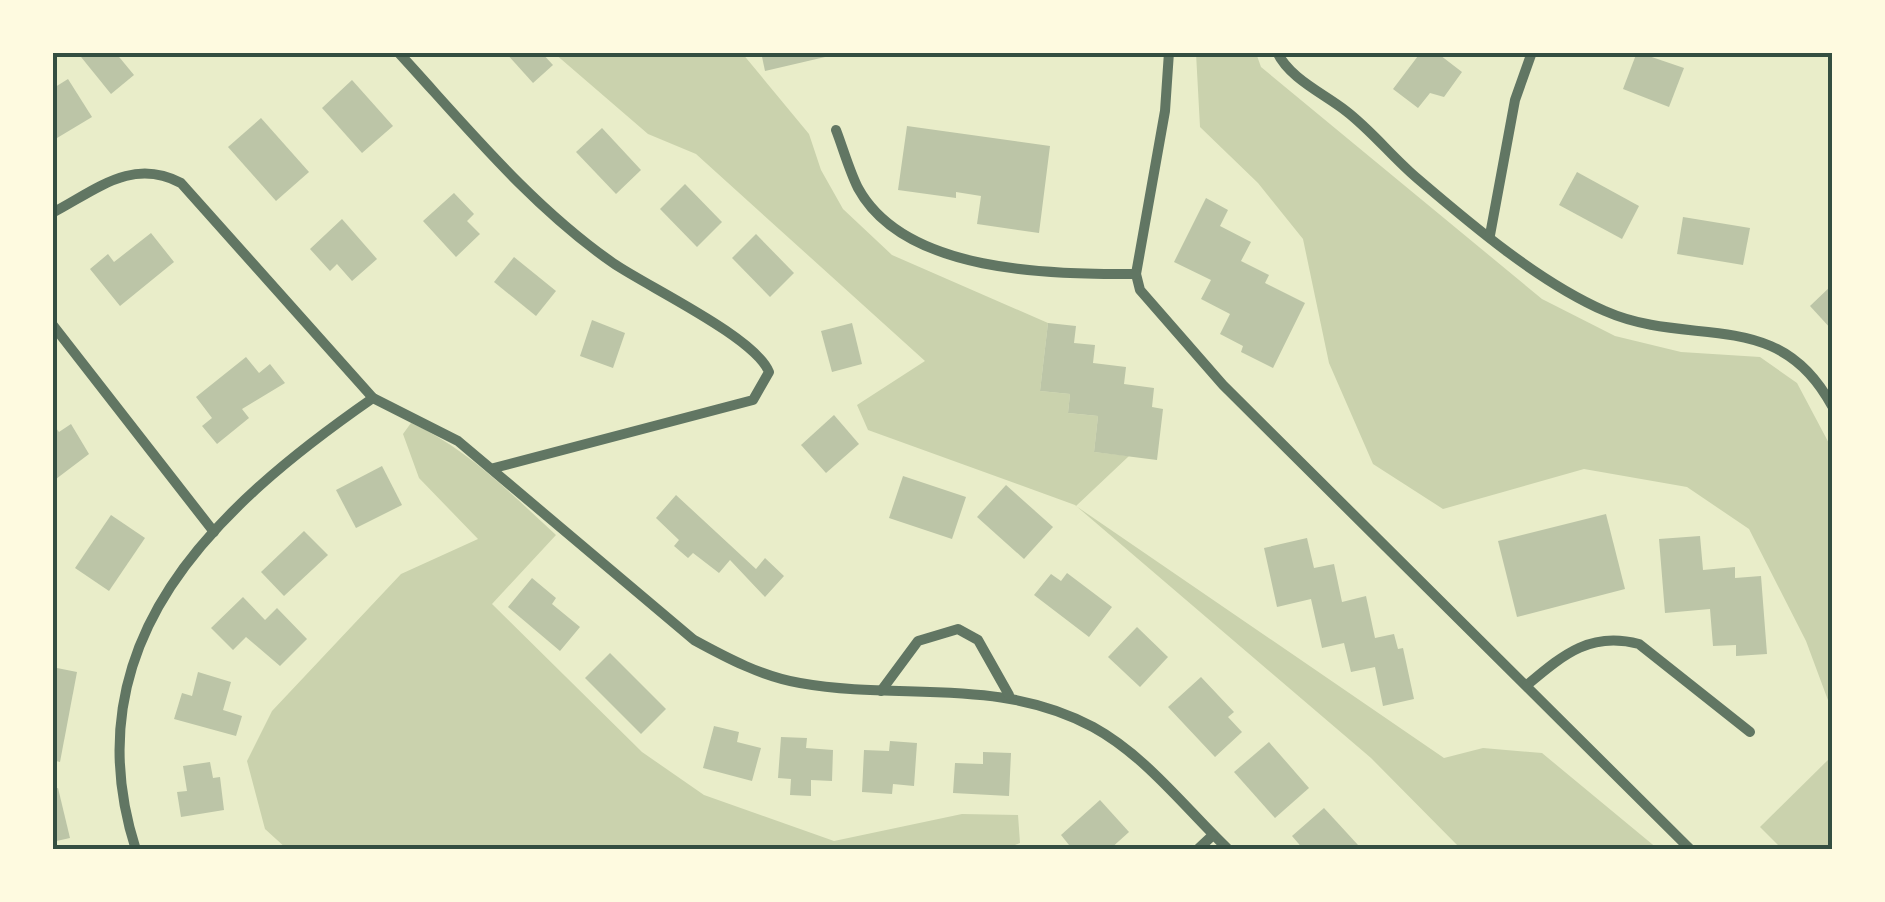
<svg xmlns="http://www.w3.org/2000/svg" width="1885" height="902" font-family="Roboto,sans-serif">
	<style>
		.green { fill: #cad2ad }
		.building { fill: #bcc5a7 }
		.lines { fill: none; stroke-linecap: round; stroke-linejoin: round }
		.minor { stroke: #617663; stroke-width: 10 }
		.neatline { fill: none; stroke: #344e41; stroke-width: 4 }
	</style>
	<rect width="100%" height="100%" fill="#e9edc9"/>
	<!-- green -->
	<g class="green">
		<path d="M554 53H742L809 134 821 170 843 209 892 255 1048 323 1040 391 1070 394 1068 413 1098 416 1094 452 1129 456 1076 506 1444 758 1483 748 1542 753 1658 849H1461L1371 758 1075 505 868 430 857 405 925 361 696 154 648 134Z"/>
		<path d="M1196 53H1256L1261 67 1542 299 1615 336 1681 352 1760 357 1797 383 1832 449V711L1806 641 1749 529 1687 487 1584 469 1443 509 1373 464 1329 363 1303 239 1258 183 1200 127Z"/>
		<path d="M411 423C467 448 511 494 556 535L492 604 642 752 704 795 834 841 962 814 1018 815 1020 843 1003 850 287 849 265 829 247 761 272 711 401 574 478 539 419 478 403 434Z"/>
		<path d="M1832 756V849H1782L1760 827Z"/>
	</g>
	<!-- building -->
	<g class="building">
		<path d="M77 52H115L134 75 111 94Z"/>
		<path d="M505 52H541L553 65 533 83Z"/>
		<path d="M761 52H838V54L765 71Z"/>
		<path d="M1421 52H1436L1462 72 1444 97 1430 93 1418 108 1393 89Z"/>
		<path d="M1637 52 1684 68 1669 107 1623 89Z"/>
		<path d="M68 79 92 117 52 141V89Z"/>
		<path d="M352 80 393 126 362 153 322 108Z"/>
		<path d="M261 118 309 172 276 201 228 147Z"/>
		<path d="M907 126 1050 146 1039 233 977 224 981 196 956 192V198L898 190Z"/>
		<path d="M602 128 641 170 616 194 576 152Z"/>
		<path d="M1577 172 1639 206 1622 239 1559 205Z"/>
		<path d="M685 184 722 222 697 247 660 209Z"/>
		<path d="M454 193 474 214 467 221 480 234 456 257 423 221Z"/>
		<path d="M1206 198 1228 210 1220 226 1251 242 1241 261 1269 275 1265 283 1305 303 1273 368 1241 352 1243 346 1220 334 1230 314 1201 299 1211 280 1174 262Z"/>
		<path d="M1683 217 1750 228 1743 265 1677 254Z"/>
		<path d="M342 219 377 259 352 281 337 264 330 271 310 249Z"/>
		<path d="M151 233 174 262 120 306 90 269 108 254 114 262Z"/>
		<path d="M756 234 794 273 770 297 732 258Z"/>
		<path d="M514 257 556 291 536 316 494 282Z"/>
		<path d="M1832 285V330L1810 306Z"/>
		<path d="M592 320 625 333 613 368 580 356Z"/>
		<path d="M852 323 862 364 832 372 821 331Z"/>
		<path d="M1048 323 1076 326 1074 343 1095 345 1093 363 1126 367 1124 384 1154 388 1152 407 1163 409 1157 460 1094 452 1098 416 1068 413 1070 394 1040 391Z"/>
		<path d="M246 357 259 373 270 364 285 383 242 409 249 418 217 444 202 426 212 418 196 397Z"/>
		<path d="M834 415 859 444 826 473 801 445Z"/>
		<path d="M52 423 59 432 71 424 89 454 56 479Z"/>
		<path d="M382 466 402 505 356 528 336 490Z"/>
		<path d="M903 476 966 497 952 539 889 518Z"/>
		<path d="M1006 485 1053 527 1024 559 977 517Z"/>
		<path d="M676 495 756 569 765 558 784 576 765 597 730 560 719 573 693 553 688 558 674 546 679 540 656 518Z"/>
		<path d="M1606 514 1625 589 1517 617 1498 541Z"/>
		<path d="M111 515 145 538 109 591 75 568Z"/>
		<path d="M304 531 328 555 284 596 261 572Z"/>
		<path d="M1700 536 1703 570 1735 567V578L1761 576 1767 654 1736 656V645L1713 646 1710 609 1665 613 1659 539Z"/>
		<path d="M1307 538 1314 568 1334 564 1342 602 1366 596 1375 638 1394 634 1398 649 1403 648 1414 699 1383 706 1375 667 1351 672 1344 643 1322 648 1311 599 1277 607 1264 548Z"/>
		<path d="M1067 573 1112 607 1089 637 1034 595 1051 574 1061 581Z"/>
		<path d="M532 578 556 598 552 604 580 627 560 651 508 607Z"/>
		<path d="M243 597 265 620 277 608 307 639 280 666 246 637 233 650 211 628Z"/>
		<path d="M1137 627 1168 657 1140 687 1108 657Z"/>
		<path d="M610 653 666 709 641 734 585 678Z"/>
		<path d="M52 667 77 672 60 762 52 760Z"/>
		<path d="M198 672 231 682 223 710 242 716 236 736 174 719 182 693 192 696Z"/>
		<path d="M1201 677 1234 712 1228 717 1242 732 1215 757 1168 707Z"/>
		<path d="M714 726 739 732 737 742 761 748 752 781 703 768Z"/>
		<path d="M781 737 807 738 806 748 833 750 832 781 811 780V796L790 795 791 779 778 778Z"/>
		<path d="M890 741 917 743 914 786 893 784 892 794 862 792 864 750 889 751Z"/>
		<path d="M1269 742 1309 788 1275 818 1234 772Z"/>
		<path d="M983 752 1011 753 1009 796 953 793 955 763 983 764Z"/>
		<path d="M210 762 213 778 220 777 224 810 181 817 177 792 187 791 183 766Z"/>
		<path d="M58 788 70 838 52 842V789Z"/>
		<path d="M1100 800 1129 832 1109 850H1073L1061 835Z"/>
		<path d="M1324 808 1358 845 1353 850H1304L1292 836Z"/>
	</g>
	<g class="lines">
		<!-- minor -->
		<g class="minor">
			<path d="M398 52C466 126 530 205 613 263 648 287 755 337 769 372L753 400 494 468"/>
			<path d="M1169 52 1165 111 1136 274 1140 290 1223 385 1691 850"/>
			<path d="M1277 52C1290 79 1323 93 1346 111 1372 131 1393 158 1418 179 1473 226 1539 282 1605 311 1691 349 1778 305 1832 406"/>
			<path d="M836 130C843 148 849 170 858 188 905 274 1051 274 1136 274"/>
			<path d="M52 213C96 190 132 157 181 183L373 398 458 441 694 640C727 658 763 677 800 683 901 701 998 676 1093 727 1146 756 1185 808 1229 850"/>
			<path d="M1490 235 1515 100 1532 52"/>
			<path d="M52 324 214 532"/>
			<path d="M1527 685C1563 655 1590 631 1639 644L1750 732"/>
			<path d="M881 691 918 641 958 629 978 640 1009 695"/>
			<path d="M136 850C69 642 216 507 373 398"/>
			<path d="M1197 850 1213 835"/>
		</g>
	</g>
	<!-- border -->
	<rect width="1885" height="902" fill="none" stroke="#fefae0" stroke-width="110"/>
	<rect x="55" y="55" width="1775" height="792" class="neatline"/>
</svg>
